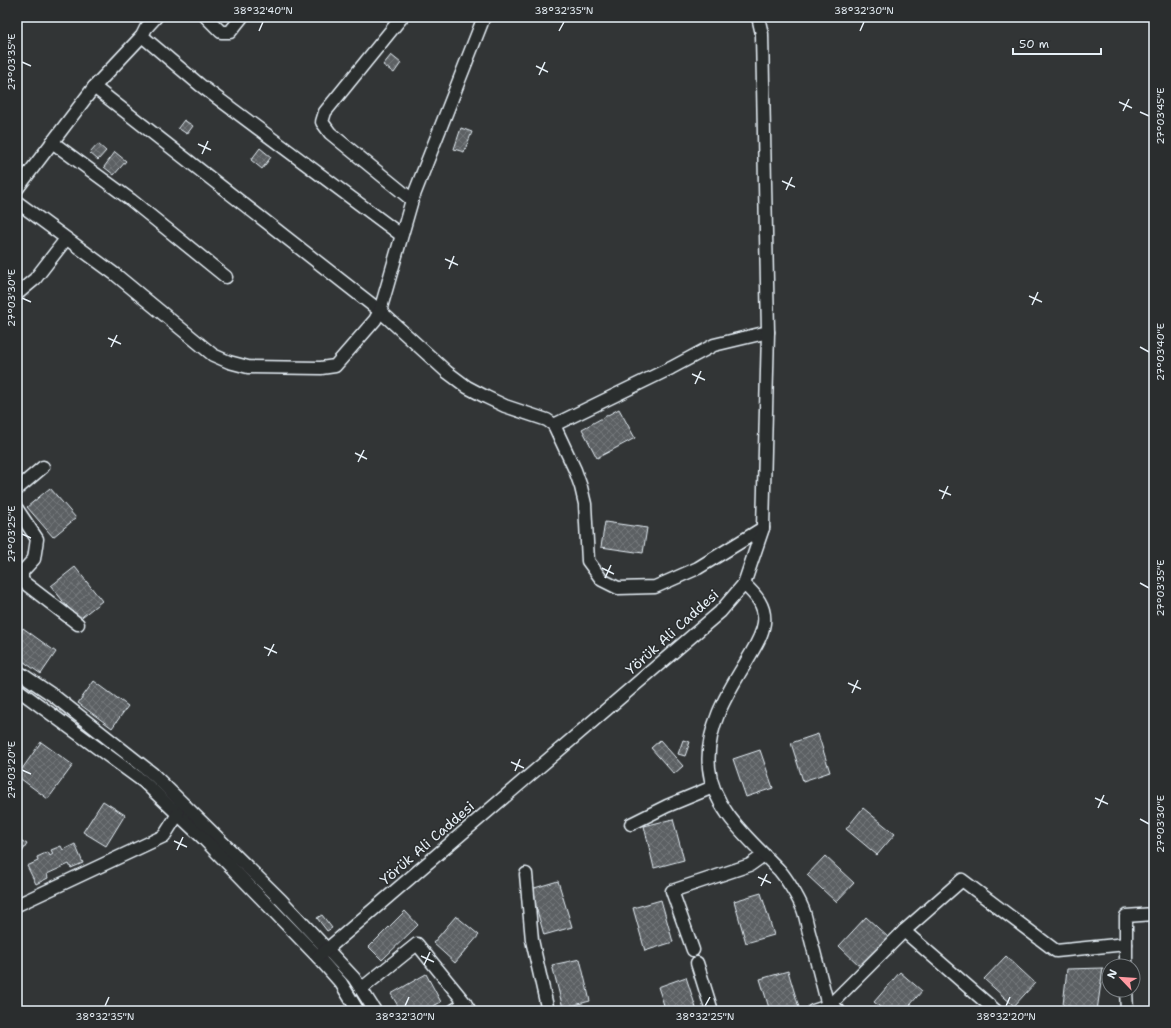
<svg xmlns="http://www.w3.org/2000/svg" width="1171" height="1028" font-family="'Shantell Sans',sans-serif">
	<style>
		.building { fill: url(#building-cross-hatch); stroke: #e8f1f8 }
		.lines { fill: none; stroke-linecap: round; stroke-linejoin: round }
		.minor-casing { stroke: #e8f1f8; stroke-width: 15 }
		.minor { stroke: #2a2d2e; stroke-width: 12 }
		.ticks { fill: none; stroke: #e8f1f8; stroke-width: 1.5 }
		.labels { text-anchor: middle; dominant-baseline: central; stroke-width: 3; stroke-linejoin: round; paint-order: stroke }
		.street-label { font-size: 14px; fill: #e8f1f8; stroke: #2a2d2e }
		.neatline { fill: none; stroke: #e8f1f8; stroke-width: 1.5 }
		.ticks-label { font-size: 10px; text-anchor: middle; fill: #e8f1f8 }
	</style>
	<defs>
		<pattern id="building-cross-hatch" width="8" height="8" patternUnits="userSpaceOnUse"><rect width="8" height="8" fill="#5c6063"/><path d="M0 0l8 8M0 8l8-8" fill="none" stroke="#73777a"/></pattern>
	</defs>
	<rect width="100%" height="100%" fill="#323536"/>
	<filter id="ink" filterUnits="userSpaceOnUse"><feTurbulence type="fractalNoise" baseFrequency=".025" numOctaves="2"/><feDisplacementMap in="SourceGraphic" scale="8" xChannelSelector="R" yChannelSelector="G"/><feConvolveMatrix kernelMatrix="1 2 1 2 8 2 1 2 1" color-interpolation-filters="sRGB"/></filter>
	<g filter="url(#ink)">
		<!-- building -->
		<g class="building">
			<path d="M391 55 401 63 394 73 383 65Z"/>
			<path d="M184 120 193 126 187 134 178 128Z"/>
			<path d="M461 128 472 132 464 152 454 149Z"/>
			<path d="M98 144 106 151 98 160 90 153Z"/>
			<path d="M260 148 271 157 262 169 251 160Z"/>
			<path d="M115 152 126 161 114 175 104 167Z"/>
			<path d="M619 409 635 438 597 458 582 429Z"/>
			<path d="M50 488 76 518 53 537 27 507Z"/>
			<path d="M605 522 647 528 643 553 601 547Z"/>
			<path d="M75 567 102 601 78 620 51 586Z"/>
			<path d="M23 628 56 652 41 674 17 657V637Z"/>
			<path d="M94 681 128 706 112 728 78 703Z"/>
			<path d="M818 734 830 772 803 781 791 743Z"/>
			<path d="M660 740 683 766 674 774 651 748Z"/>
			<path d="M683 740 690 742 685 756 678 754Z"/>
			<path d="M41 742 73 765 48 799 17 776Z"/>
			<path d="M760 750 773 788 746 797 733 759Z"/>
			<path d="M103 801 125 815 106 846 83 832Z"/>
			<path d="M863 808 895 834 877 855 846 829Z"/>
			<path d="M673 819 684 860 654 868 644 826Z"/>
			<path d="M17 838 27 844 19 857 17 856Z"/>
			<path d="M75 844 83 863 71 868 69 864 47 874 48 878 36 884 27 866 38 861 37 857 48 852 50 856 53 854 51 850 61 846 63 850Z"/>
			<path d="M825 856 854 883 836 902 807 875Z"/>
			<path d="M558 881 572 927 544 935 531 889Z"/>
			<path d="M761 893 774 935 746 943 734 901Z"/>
			<path d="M661 900 673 942 645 951 633 908Z"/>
			<path d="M405 911 418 925 382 960 369 947Z"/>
			<path d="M322 915 332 928 327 931 317 918Z"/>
			<path d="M456 916 479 935 455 963 433 943Z"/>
			<path d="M866 917 889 938 862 968 839 946Z"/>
			<path d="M1006 956 1035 983 1014 1006 984 979Z"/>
			<path d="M580 959 590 1001 563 1008 552 965Z"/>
			<path d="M1103 968 1097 1011 1063 1005 1067 969Z"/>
			<path d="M788 971 800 1011H770L760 979Z"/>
			<path d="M900 972 922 991 905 1011H885L874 1002Z"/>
			<path d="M426 974 441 1002 424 1011H401L391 994Z"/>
			<path d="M686 977 697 1011H666L658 987Z"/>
		</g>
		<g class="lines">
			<defs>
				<g id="minor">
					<path d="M206 17 221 32H230L242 17"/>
					<path d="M402 17 325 112 322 122 330 133 412 200"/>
					<path d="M142 36 200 85 401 235"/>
					<path d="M94 87 380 311 447 372 467 387 486 397 505 406 547 420 554 425 575 470 581 487 585 504 588 561 602 580 618 588 655 587 698 568 763 528"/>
					<path d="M52 142 131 200 226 277"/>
					<path d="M17 189 94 87 142 36 146 28 156 17"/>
					<path d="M17 202 116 275 213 355 229 362 248 367 321 368 335 366 375 320 380 311 412 200 484 17"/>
					<path d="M17 294 35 279 66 239"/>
					<path d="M554 425 671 368 714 345 768 332"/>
					<path d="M17 489 43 467"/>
					<path d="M17 509 37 539 34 559 22 572 17 569"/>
					<path d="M22 572V581L78 624"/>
					<path d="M744 584 763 528 768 332 762 34 758 17"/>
					<path d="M17 671 54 696 153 774 281 900 354 978 375 1011"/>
					<path d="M17 689 144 782 204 839 318 957 341 983 358 1011"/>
					<path d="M631 824 667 806 713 787"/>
					<path d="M526 874 532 940 548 1011"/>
					<path d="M17 905 164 836 178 814"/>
					<path d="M693 950 672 891 750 865 764 855"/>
					<path d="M318 957 720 612 744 584C756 595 766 606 764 623 762 638 752 651 745 664 726 695 705 730 709 768 713 811 752 841 780 871 786 878 798 897 802 907 806 915 807 927 810 936 816 960 822 983 828 1006L831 1004 839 1011"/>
					<path d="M697 963 712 1011"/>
					<path d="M1126 966V916L1154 914"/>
					<path d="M361 989 417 944 465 1003 470 1011"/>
					<path d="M1126 990 1127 1011"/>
					<path d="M831 1004 904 931"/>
					<path d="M453 1011 465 1003"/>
					<path d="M813 1011 828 1006"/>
					<path d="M996 1011 904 931 962 880 1056 951 1126 944"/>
				</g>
			</defs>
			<!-- minor casing -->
			<use href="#minor" class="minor-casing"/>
			<!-- minor -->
			<use href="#minor" class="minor"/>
		</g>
	</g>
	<!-- ticks -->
	<path class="ticks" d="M259 31 263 22M559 31 564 22M860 31 864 22M22 62 31 66M536 66 548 72M539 75 545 62M1119 102 1132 108M1123 111 1129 99M1140 112 1149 116M198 144 211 150M202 154 208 141M782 181 795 187M786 190 792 177M445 259 458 265M449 269 454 256M1029 296 1042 302M22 298 31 302M1032 305 1038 292M108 338 121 344M111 347 117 335M1140 347 1149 352M692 374 705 380M695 384 701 371M355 453 367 459M358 462 364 450M939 490 951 495M942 499 948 486M22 534 31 538M602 568 614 574M605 578 611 565M1140 583 1149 588M264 647 277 653M268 656 274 644M848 683 861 689M852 693 858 680M511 762 524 768M22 770 31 774M515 771 520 759M1095 798 1108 804M1098 808 1104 795M1140 819 1149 824M174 841 187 847M177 850 183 837M758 877 771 883M761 886 767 874M421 956 434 962M424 965 430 952M105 1006 109 997M405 1006 409 997M705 1006 710 997M1006 1006 1010 997"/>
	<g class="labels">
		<!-- street labels -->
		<g class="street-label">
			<text transform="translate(672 632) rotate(-42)">Yörük Ali Caddesi</text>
			<text transform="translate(427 843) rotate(-41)">Yörük Ali Caddesi</text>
		</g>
	</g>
	<!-- margin -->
	<rect width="1171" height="1028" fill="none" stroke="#2a2d2e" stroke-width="44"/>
	<!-- north arrow -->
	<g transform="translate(1121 978) rotate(295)"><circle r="19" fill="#2a2d2e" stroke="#767b7f"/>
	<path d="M0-3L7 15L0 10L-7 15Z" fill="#ff9aa2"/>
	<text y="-6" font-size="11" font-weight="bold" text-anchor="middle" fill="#e8f1f8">N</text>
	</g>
	<!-- scale -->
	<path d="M1013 48v6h88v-6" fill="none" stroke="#e8f1f8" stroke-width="2"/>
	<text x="1019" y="48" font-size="12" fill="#e8f1f8" stroke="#2a2d2e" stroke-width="3" paint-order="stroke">50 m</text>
	<rect x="22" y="22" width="1127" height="984" class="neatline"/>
	<g class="ticks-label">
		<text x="263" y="14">38°32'40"N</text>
		<text x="564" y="14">38°32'35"N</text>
		<text x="864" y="14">38°32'30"N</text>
		<text transform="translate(11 62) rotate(-90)" y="4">27°03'35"E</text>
		<text transform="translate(1160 116) rotate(-90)" y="4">27°03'45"E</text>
		<text transform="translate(11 298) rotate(-90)" y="4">27°03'30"E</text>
		<text transform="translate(1160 352) rotate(-90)" y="4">27°03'40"E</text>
		<text transform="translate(11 534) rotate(-90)" y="4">27°03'25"E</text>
		<text transform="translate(1160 588) rotate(-90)" y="4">27°03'35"E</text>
		<text transform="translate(11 770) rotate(-90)" y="4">27°03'20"E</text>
		<text transform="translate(1160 824) rotate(-90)" y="4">27°03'30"E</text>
		<text x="105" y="1020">38°32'35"N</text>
		<text x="405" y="1020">38°32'30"N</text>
		<text x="705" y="1020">38°32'25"N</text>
		<text x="1006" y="1020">38°32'20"N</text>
	</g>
</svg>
